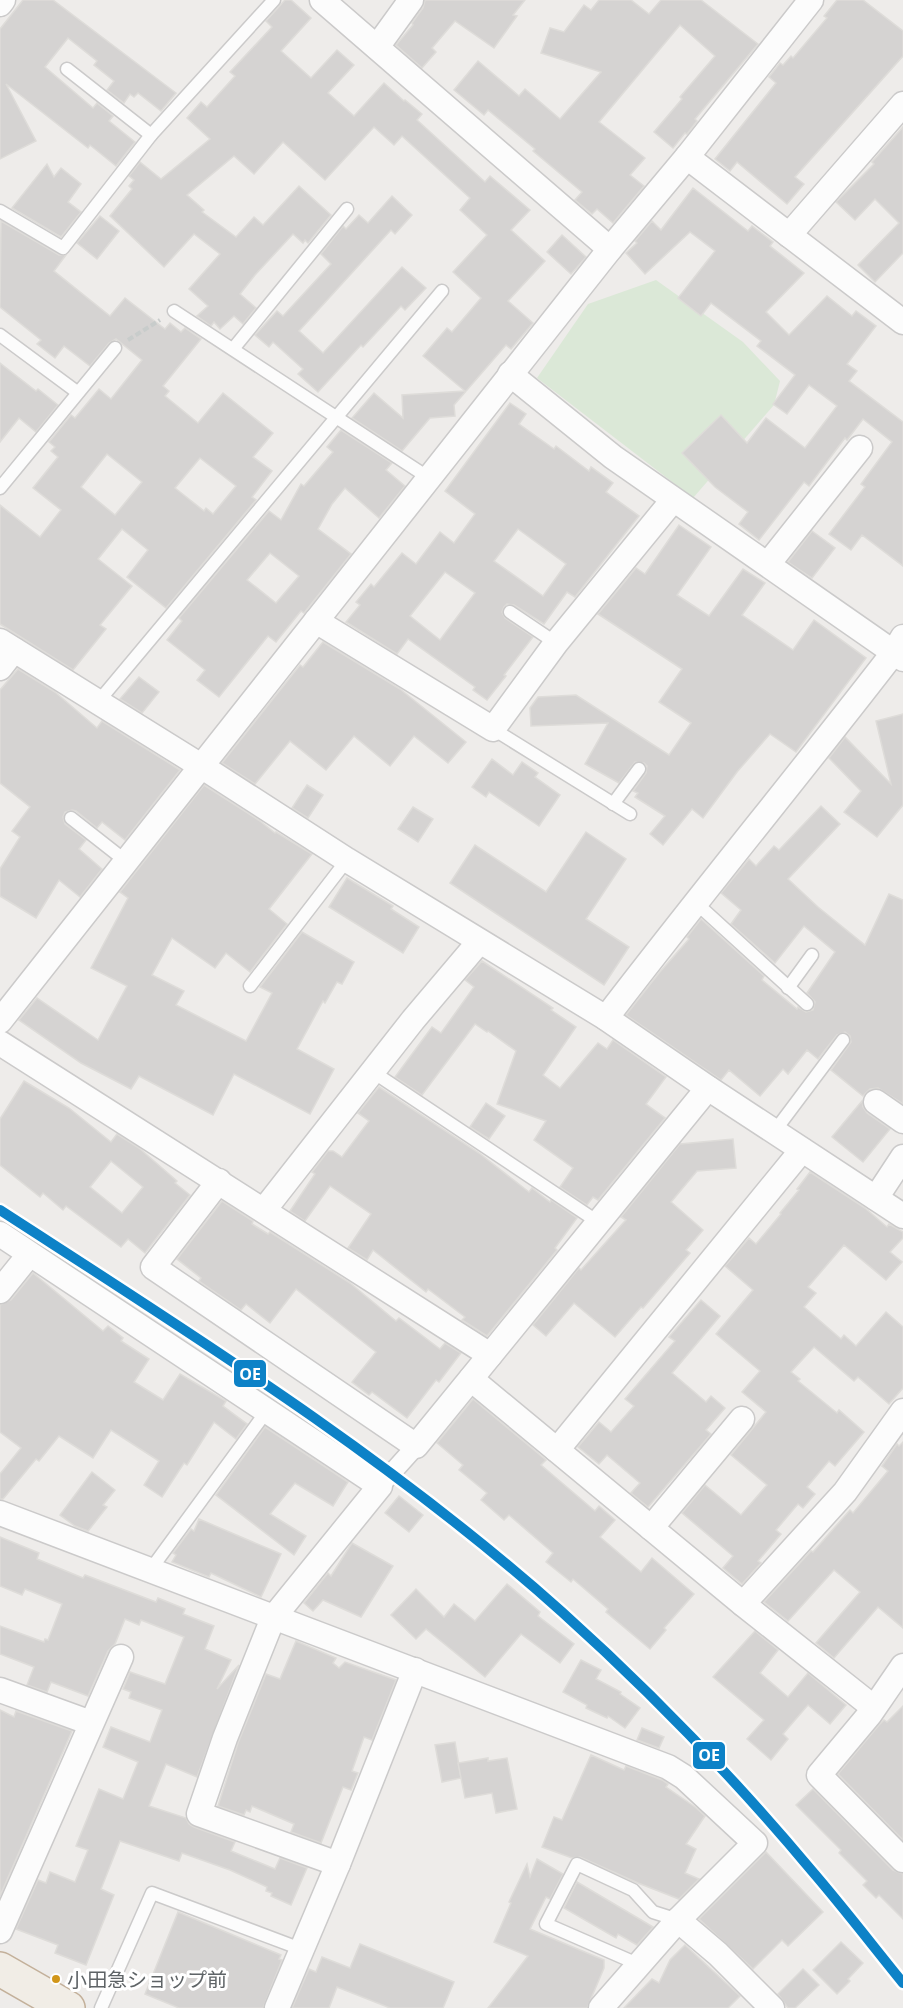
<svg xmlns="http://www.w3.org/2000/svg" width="903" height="2008" font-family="'Open Sans','Noto Sans JP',sans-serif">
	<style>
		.green { fill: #dbe8d7 }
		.building { fill: #d5d3d2; stroke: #dedcd9; stroke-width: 1.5; fill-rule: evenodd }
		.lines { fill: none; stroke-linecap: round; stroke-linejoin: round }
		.service-casing { stroke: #cbcaca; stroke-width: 15 }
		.pedestrian-casing { stroke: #cbcaca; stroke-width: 21 }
		.minor-casing { stroke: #cbcaca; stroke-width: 27 }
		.trunk-casing { stroke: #c3b09a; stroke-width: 36 }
		.path { stroke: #c8cccb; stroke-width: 4; stroke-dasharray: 6 3; stroke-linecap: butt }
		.service { stroke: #fcfcfc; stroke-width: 12 }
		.pedestrian { stroke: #fcfcfc; stroke-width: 18 }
		.minor { stroke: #fcfcfc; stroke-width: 24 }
		.trunk { stroke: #f1ede6; stroke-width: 33 }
		.rail-1-casing { stroke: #fff; stroke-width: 15 }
		.rail-1 { stroke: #0d82c7; stroke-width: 10 }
		.bus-dot { fill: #d1961a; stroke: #fff; stroke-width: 2 }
		.labels { text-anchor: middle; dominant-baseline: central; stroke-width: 6; stroke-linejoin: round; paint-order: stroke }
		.bus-label { font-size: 20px; fill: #5f6467; stroke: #fff; text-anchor: start }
		.line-badge { stroke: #fff; stroke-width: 2 }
		.badge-label { font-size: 16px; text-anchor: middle; font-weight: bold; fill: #fff }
	</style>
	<rect width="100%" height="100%" fill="#eeecea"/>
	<!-- green -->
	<path class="green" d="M656 280 743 342 780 381 774 405 693 498 537 378 588 304Z"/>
	<!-- building -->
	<g class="building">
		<path d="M23 0H53L176 93 161 111 138 93 134 97 130 94 124 103 107 90 114 81 94 65 97 61 68 38 45 67 93 108 97 103 113 116 109 121 135 142 116 166 90 145 88 148 6 84 36 141 0 159V29Z"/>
		<path d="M285 0H291L311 18 281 51 311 78 337 50 354 65 328 93 354 116 384 83 404 101 405 100 422 114 417 120 485 182 490 176 530 210 511 230 545 261 508 301 533 323 511 349 506 345 454 405 455 416 430 418 402 451 352 418 374 393 403 418 402 395 465 391 423 356 447 328 452 332 481 298 453 272 487 235 460 210 470 198 402 136 394 145 374 127 325 180 283 142 254 174 234 156 187 195 204 210 202 212 236 237 254 217 263 225 299 186 331 215 308 243 305 240 303 243 293 234 255 275 240 294 256 308 243 324 234 316 220 329 214 322 211 326 197 316 208 306 189 289 220 254 194 234 164 267 110 216 132 189 129 186 134 180 129 176 140 162 161 179 210 139 187 118 201 102 207 107 235 76 230 72 272 27 266 21Z"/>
		<path d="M425 0H525L513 15 517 16 494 48 455 21 432 48 436 52 422 68 396 45 413 25 412 23 423 8Z"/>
		<path d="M599 0H631L649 14 661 0H701L758 44 695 119 697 121 687 134 685 133 673 148 654 132 682 99 680 97 715 56 680 25 599 122 645 158 630 175 644 186 613 223 597 209 592 214 575 200 582 192 533 151 535 149 488 110 484 115 454 90 478 61 519 96 525 89 560 119 601 72 541 53 550 28 564 32 584 5 591 10Z"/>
		<path d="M837 0H863L903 31V56L795 177 804 184 787 204 737 162 730 171 715 159 776 83 769 77 780 63 783 65 791 56 793 58 827 18 824 16Z"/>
		<path d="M903 127V253L875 282 858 265 899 223 875 199 855 220 836 202 874 164 872 162Z"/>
		<path d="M47 164 54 177 61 168 81 184 68 202 81 212 61 237 12 208Z"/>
		<path d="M693 188 748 231 752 226 773 242 770 246 804 273 766 312 789 335 827 296 852 316 856 311 876 326 847 364 857 371 849 381 903 422V566L862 535 851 550 829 534 865 487 861 484 892 442 863 419 847 440 845 438 809 486 804 482 759 540 739 524 748 512 715 487 682 453 721 415 747 443 766 418 805 448 837 406 809 385 787 414 773 404 795 375 757 346 761 341 711 303 701 316 678 298 715 251 690 232 645 274 626 253 637 243 635 241 652 221 661 230Z"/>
		<path d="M392 196 412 215 395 234 391 230 299 331 323 353 402 267 426 288 405 310 401 306 363 347 361 345 318 392 298 374 303 369 273 342 269 347 255 335 277 311 283 316 331 264 321 254 343 226 346 229 359 215 368 223Z"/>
		<path d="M100 216 119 231 97 259 77 243Z"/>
		<path d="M1 221 59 255H66L54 271 110 316 125 298 165 329 170 323 181 332 185 328 201 339 163 386 169 391 165 396 198 423 223 393 273 433 253 457 272 471 252 497 256 500 166 608 127 577 148 550 122 529 98 559 132 586 100 625 106 629 73 670 0 624V505L40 537 61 510 33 488 58 457 51 451 55 447 49 442 71 415 75 418 99 389 111 399 142 360 116 339 109 343 90 366 64 346 55 358 37 344 41 340 0 307ZM107 454 142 482 115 515 81 487ZM200 458 236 486 213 514 206 508 204 511 175 488Z"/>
		<path d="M562 235 586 257 571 274 547 252Z"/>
		<path d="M0 363 36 391 38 389 58 405 36 432 19 418 0 442Z"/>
		<path d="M510 403 526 414 519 424 554 449 556 446 589 471 591 467 613 483 606 492 639 516 575 597 567 592 544 624 514 605 507 604 504 607 502 612 505 618 533 637 504 675 506 676 487 700 473 690 475 687 408 639 397 654 346 622 360 605 356 602 371 584 374 587 402 553 416 564 440 532 454 543 475 514 445 491ZM518 529 566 564 543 596 494 561ZM445 572 475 593 440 640 410 616Z"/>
		<path d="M341 430 392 463 386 470 405 486 379 518 345 488 332 504 318 529 351 554 304 613 301 611 276 642 268 636 219 697 197 680 205 670 167 640 182 621 179 618 269 511 281 520 301 484 304 486 333 452 327 447ZM270 553 299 576 276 603 247 580Z"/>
		<path d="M679 525 711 547 677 595 709 616 743 569 765 583 742 615 793 650 814 620 866 658 796 752 770 734 737 772 703 818 692 809 663 845 650 834 665 816 635 797 638 793 633 791 646 773 647 766 644 763 635 762 619 783 585 764 608 723 531 726 530 708 538 697 576 695 669 755 691 723 659 702 682 669 598 614 636 568 645 574Z"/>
		<path d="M812 531 835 548 812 578 788 562Z"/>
		<path d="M323 642 400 689 466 742 448 763 414 736 390 766 354 736 326 770 290 741 255 784 222 763 300 665 303 667Z"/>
		<path d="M18 669 55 692 97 728 102 721 180 770 125 840 102 822 97 828 76 811 72 810 65 812 63 817 65 824 86 840 79 849 102 869 80 897 59 880 36 918 0 896V869L20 837 12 831 30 807 0 783V690Z"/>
		<path d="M139 677 159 692 142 713 120 699Z"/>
		<path d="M903 714V805L877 837 844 812 861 791 829 758 845 737 891 784 876 721Z"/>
		<path d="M492 759 513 775 522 762 538 773 535 777 560 795 539 826 489 792 486 797 472 787Z"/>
		<path d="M204 785 260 821 275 833 276 832 312 854 269 909 287 924 250 972 226 953 215 968 172 938 152 975 184 991 176 1005 246 1041 272 993 260 987 302 932 354 962 342 984 337 982 325 1003 323 1001 297 1049 334 1069 310 1114 234 1074 213 1115 139 1076 131 1089 81 1063 19 1020 37 998 98 1040 127 986 91 968 128 898 120 892Z"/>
		<path d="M307 785 323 795 308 818 292 808Z"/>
		<path d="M821 806 840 824 788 879 818 907 865 945 889 894 903 900V1104L878 1088 870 1089 863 1096 831 1070 851 1042 850 1036 845 1032 837 1035 818 1059 807 1050 788 1074 783 1069 760 1096 729 1070 721 1080 626 1015 659 973 689 939 687 937 701 919 764 976 762 980 797 1009 798 1007 806 1012 813 1010 815 1002 807 993 835 952 804 926 775 963 731 924 741 910 721 893 749 859 756 866 774 846 779 850Z"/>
		<path d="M413 807 433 819 418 842 398 829Z"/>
		<path d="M586 832 626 859 586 919 629 947 604 985 450 883 475 845 546 892Z"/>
		<path d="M347 878 393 906 391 909 419 927 403 953 329 907Z"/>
		<path d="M482 961 553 1008 551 1010 576 1027 543 1075 560 1088 598 1043 607 1049 613 1040 666 1077 646 1104 665 1118 598 1200 593 1197 587 1205 560 1187 573 1168 534 1140 546 1121 497 1104 516 1051 488 1031 487 1032 475 1024 422 1095 395 1077 432 1027 441 1033 474 987 465 980Z"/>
		<path d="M24 1081 69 1108 111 1142 117 1134 139 1148 177 1181 175 1183 190 1195 145 1253 128 1239 121 1247 66 1206 63 1210 43 1193 40 1197 0 1165V1119ZM111 1161 143 1187 122 1213 90 1187Z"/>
		<path d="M379 1087 479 1153 529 1192 532 1188 550 1202 551 1200 577 1218 555 1248 557 1250 487 1336 462 1320 465 1317 428 1289 426 1292 373 1250 367 1260 348 1248 371 1214 330 1186 305 1221 290 1211 315 1174 312 1172 328 1151H333L342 1157 369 1121 358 1113Z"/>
		<path d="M862 1101 863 1107 867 1113 890 1129 863 1162 832 1137Z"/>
		<path d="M486 1103 505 1116 489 1139 470 1127Z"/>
		<path d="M733 1139 736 1168 697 1171 671 1202 703 1230 686 1250 690 1253 643 1308 641 1307 615 1337 574 1303 546 1336 533 1325 579 1268 581 1270 624 1222 626 1220 621 1217 680 1144Z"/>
		<path d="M810 1172 865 1208 887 1227 889 1224 903 1232V1238L890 1252 902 1262 886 1280 844 1245 808 1287 816 1293 804 1307 841 1339 844 1335 856 1346 886 1312 903 1327V1388L889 1404 858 1377 854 1381 814 1347 791 1372 800 1379 798 1381 837 1413 839 1410 864 1432 835 1466 829 1461 807 1487 815 1494 803 1508 798 1504 776 1530 781 1534 758 1561 761 1563 742 1584 723 1568 733 1556 682 1513 705 1485 741 1515 767 1485 731 1455 766 1412 742 1392 760 1371 716 1334 753 1290 725 1266 749 1238 756 1244 781 1214 780 1213 799 1190 797 1189Z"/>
		<path d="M222 1201 253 1221 252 1224 268 1234 270 1232 350 1283 396 1321 399 1318 440 1349 445 1343 461 1353 439 1382 436 1380 407 1418 372 1392 369 1395 352 1382 376 1352 296 1289 270 1323 246 1304 241 1310 199 1281 201 1278 177 1259Z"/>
		<path d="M33 1273 103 1331 108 1326 123 1338 121 1341 149 1359 134 1382 163 1400 180 1374 226 1401 223 1406 247 1424 236 1439 214 1422 187 1465 184 1463 162 1497 144 1485 159 1461 111 1430 93 1458 59 1436 39 1461 36 1459 3 1499H0V1474L21 1448 0 1432V1305L11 1300Z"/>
		<path d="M701 1300 720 1316 672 1373 706 1402 711 1396 725 1408 706 1430 711 1434 648 1507 631 1493 640 1483 607 1455 599 1464 578 1447 599 1422 611 1432 634 1406 625 1399 675 1341 669 1337Z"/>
		<path d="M473 1399 546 1460 541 1465 595 1511 599 1506 615 1520 600 1537 641 1572 652 1558 694 1594 664 1628 666 1630 650 1649 606 1612 608 1609 573 1579 571 1582 546 1562 553 1553 509 1515 504 1520 481 1500 487 1493 459 1470 463 1465 437 1443Z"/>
		<path d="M265 1427 348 1482 333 1506 295 1483 270 1514 306 1536 294 1555 216 1495Z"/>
		<path d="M903 1442V1628L878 1607 834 1658 816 1643 860 1592 834 1570 788 1621 764 1602 811 1551 813 1552 850 1510 853 1513 888 1471 882 1466 897 1444 899 1446Z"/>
		<path d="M92 1472 115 1490 103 1505 107 1507 88 1531 75 1526 60 1515Z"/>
		<path d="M399 1496 423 1515 409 1532 385 1513Z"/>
		<path d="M199 1519 281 1554 261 1597 211 1573 209 1577 172 1562 176 1555 173 1553 191 1529 194 1531Z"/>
		<path d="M0 1537 39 1553 37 1559 83 1578 85 1575 156 1602 158 1598 185 1609 183 1614 214 1626 205 1649 231 1660 217 1689 239 1665 197 1777 166 1764 149 1806 186 1818 189 1824 194 1827 235 1842 231 1851 275 1869 280 1858 307 1868 291 1905 271 1896 272 1893 266 1891 267 1887 230 1870 182 1853 179 1861 120 1841 101 1889 114 1895 86 1965 55 1953 58 1945 16 1929 38 1880 46 1883 50 1872 75 1882 88 1850 76 1846 99 1789 123 1799 138 1762 103 1747 111 1727 150 1742 162 1710 129 1698 131 1692 123 1689 130 1672 165 1684 184 1637 141 1620 139 1625 125 1619 115 1644 108 1651 88 1696 51 1682 47 1692 27 1685 34 1667 0 1654V1626L44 1642 45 1639 48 1640 62 1604 25 1589 22 1595 0 1586Z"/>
		<path d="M352 1543 393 1566 361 1617 323 1600 313 1611 304 1603 328 1573 331 1576Z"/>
		<path d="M507 1584 540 1612 538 1616 574 1644 560 1663 521 1634 485 1677 426 1629 416 1639 391 1615 416 1589 444 1617 454 1604 475 1621Z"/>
		<path d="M755 1631 778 1650 760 1673 788 1697 808 1673 846 1705 830 1724 808 1705 783 1734 788 1739 771 1760 747 1739 764 1720 713 1677Z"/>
		<path d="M296 1641 336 1658 333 1663 339 1668 345 1662 396 1680 372 1740 364 1737 352 1771 358 1773 351 1790 343 1787 321 1843 291 1832 294 1824 252 1806 250 1812 246 1810 244 1815 218 1806 238 1743 266 1674 280 1679Z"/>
		<path d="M581 1660 601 1670 596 1679 621 1692 620 1694 640 1708 625 1728 608 1716 607 1718 586 1708 587 1705 563 1692Z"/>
		<path d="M903 1706V1840L838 1774 879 1725 884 1720 887 1722Z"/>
		<path d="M0 1710 14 1717 16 1711 72 1731 0 1896Z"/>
		<path d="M642 1728 664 1737 659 1748 637 1740Z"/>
		<path d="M455 1742 461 1778 442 1782 435 1745Z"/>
		<path d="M591 1755 624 1770 626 1766 662 1780 668 1784 666 1787 695 1807 705 1816 686 1844 696 1849 685 1873 699 1879 679 1899 638 1883 580 1857 572 1858 542 1847 554 1817 562 1820Z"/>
		<path d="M488 1758V1761L507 1758 517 1809 496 1813 492 1793 465 1798 458 1763Z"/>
		<path d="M813 1789 893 1870 903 1874V1919L879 1895 876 1898 863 1885 867 1881 839 1853 841 1850 796 1805Z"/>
		<path d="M766 1852 823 1912 788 1946 782 1940 753 1969 699 1919Z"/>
		<path d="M537 1859 563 1874 550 1899 546 1897 530 1929 604 1960V1968L587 2008H488L528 1956 494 1942 511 1903 509 1902 527 1864 530 1877Z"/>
		<path d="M577 1882 653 1927 637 1945 618 1934 616 1938 564 1908Z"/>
		<path d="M178 1912 281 1955 279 1959 282 1960 263 2008H179L145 1994Z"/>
		<path d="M841 1942 863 1963 848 1979 850 1981 837 1994 813 1970Z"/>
		<path d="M360 1944 454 1982 443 2008H390L337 1987 329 2008H292L309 1969 316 1972 322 1957 350 1968Z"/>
		<path d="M685 1945 740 1996 728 2008H624L652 1979 659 1983 670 1960Z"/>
		<path d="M803 1969 819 1985 795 2008H788L778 1994Z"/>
	</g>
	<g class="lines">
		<defs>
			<g id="service">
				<path d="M67 69 151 135"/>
				<path d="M0 211 63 248 151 135 274 0"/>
				<path d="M174 311 429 478"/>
				<path d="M0 335 77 392"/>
				<path d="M233 349 347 209"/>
				<path d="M0 488 115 348"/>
				<path d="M510 612 556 643"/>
				<path d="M98 702 442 291"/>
				<path d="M493 729 630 814"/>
				<path d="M613 804 639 769"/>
				<path d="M71 818 127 862"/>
				<path d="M695 902 807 1004"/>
				<path d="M250 986 347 860"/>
				<path d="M788 988 812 955"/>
				<path d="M373 1072 598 1222"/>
				<path d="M774 1132 843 1040"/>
				<path d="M151 1569 266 1412"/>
				<path d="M640 1965 546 1924 577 1864 633 1890 653 1912 678 1920"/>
				<path d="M101 2008 152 1893 301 1949"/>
			</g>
			<path id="pedestrian" d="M380 1486 416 1446"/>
			<g id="minor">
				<path d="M322 0 610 249"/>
				<path d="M0 4 3 0"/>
				<path d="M377 47 411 0"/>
				<path d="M687 157 903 322"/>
				<path d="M789 235 903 104"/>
				<path d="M510 374 613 457 903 659"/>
				<path d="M768 564 860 448"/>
				<path d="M316 621 493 729 556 643 673 500"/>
				<path d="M0 641 201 766 347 860 606 1018 708 1088 903 1216"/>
				<path d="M0 668 14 650"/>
				<path d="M606 1018C700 895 799 775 894 652L903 637"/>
				<path d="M0 1021 610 249 687 157 811 0"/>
				<path d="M0 1043 490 1355"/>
				<path d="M876 1102 903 1121"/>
				<path d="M219 1181 153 1267 416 1446 708 1088"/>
				<path d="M876 1198 903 1157"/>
				<path d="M264 1210 413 1020 479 942"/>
				<path d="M0 1234 380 1486 273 1618 225 1738 199 1814 338 1864"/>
				<path d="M0 1291 29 1255"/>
				<path d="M471 1379 743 1604 873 1707"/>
				<path d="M557 1450 802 1150"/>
				<path d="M0 1513 668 1767 684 1777 755 1843 678 1920 601 2008"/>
				<path d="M651 1528 742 1419"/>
				<path d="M743 1604 845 1492 903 1411"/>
				<path d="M903 1666 870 1714 819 1775 903 1860"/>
				<path d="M0 1690 91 1723"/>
				<path d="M678 1920 718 1954 772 2008"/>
				<path d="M0 1931 121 1657"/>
				<path d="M277 2008 338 1864 415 1670"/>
			</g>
			<path id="trunk" d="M0 1969 68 2008"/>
		</defs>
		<!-- service casing -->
		<use href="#service" class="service-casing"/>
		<!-- pedestrian casing -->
		<use href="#pedestrian" class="pedestrian-casing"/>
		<!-- minor casing -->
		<use href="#minor" class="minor-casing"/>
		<!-- trunk casing -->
		<use href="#trunk" class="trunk-casing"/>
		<!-- path -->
		<path class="path" d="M128 340 160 320"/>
		<!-- service -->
		<use href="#service" class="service"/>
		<!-- pedestrian -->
		<use href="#pedestrian" class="pedestrian"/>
		<!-- minor -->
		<use href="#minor" class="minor"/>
		<!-- trunk -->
		<use href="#trunk" class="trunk"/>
		<defs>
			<path id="rail-1" d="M0 1210C193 1335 390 1458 562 1612 651 1692 735 1779 812 1871 843 1907 873 1946 903 1983"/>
		</defs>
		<!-- rail-1 casing -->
		<use href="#rail-1" class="rail-1-casing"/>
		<!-- rail-1 -->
		<use href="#rail-1" class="rail-1"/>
	</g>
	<!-- markers -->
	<circle class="bus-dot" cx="56" cy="1979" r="5"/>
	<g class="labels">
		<!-- bus labels -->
		<g class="bus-label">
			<text x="67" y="1979">小田急ショップ前</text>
		</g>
	</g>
	<g class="line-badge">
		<rect x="233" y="1359" width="34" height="29" rx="6" fill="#0d82c7"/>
		<rect x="692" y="1741" width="34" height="29" rx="6" fill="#0d82c7"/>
	</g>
	<g class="badge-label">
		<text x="250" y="1380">OE</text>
		<text x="709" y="1761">OE</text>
	</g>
</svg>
